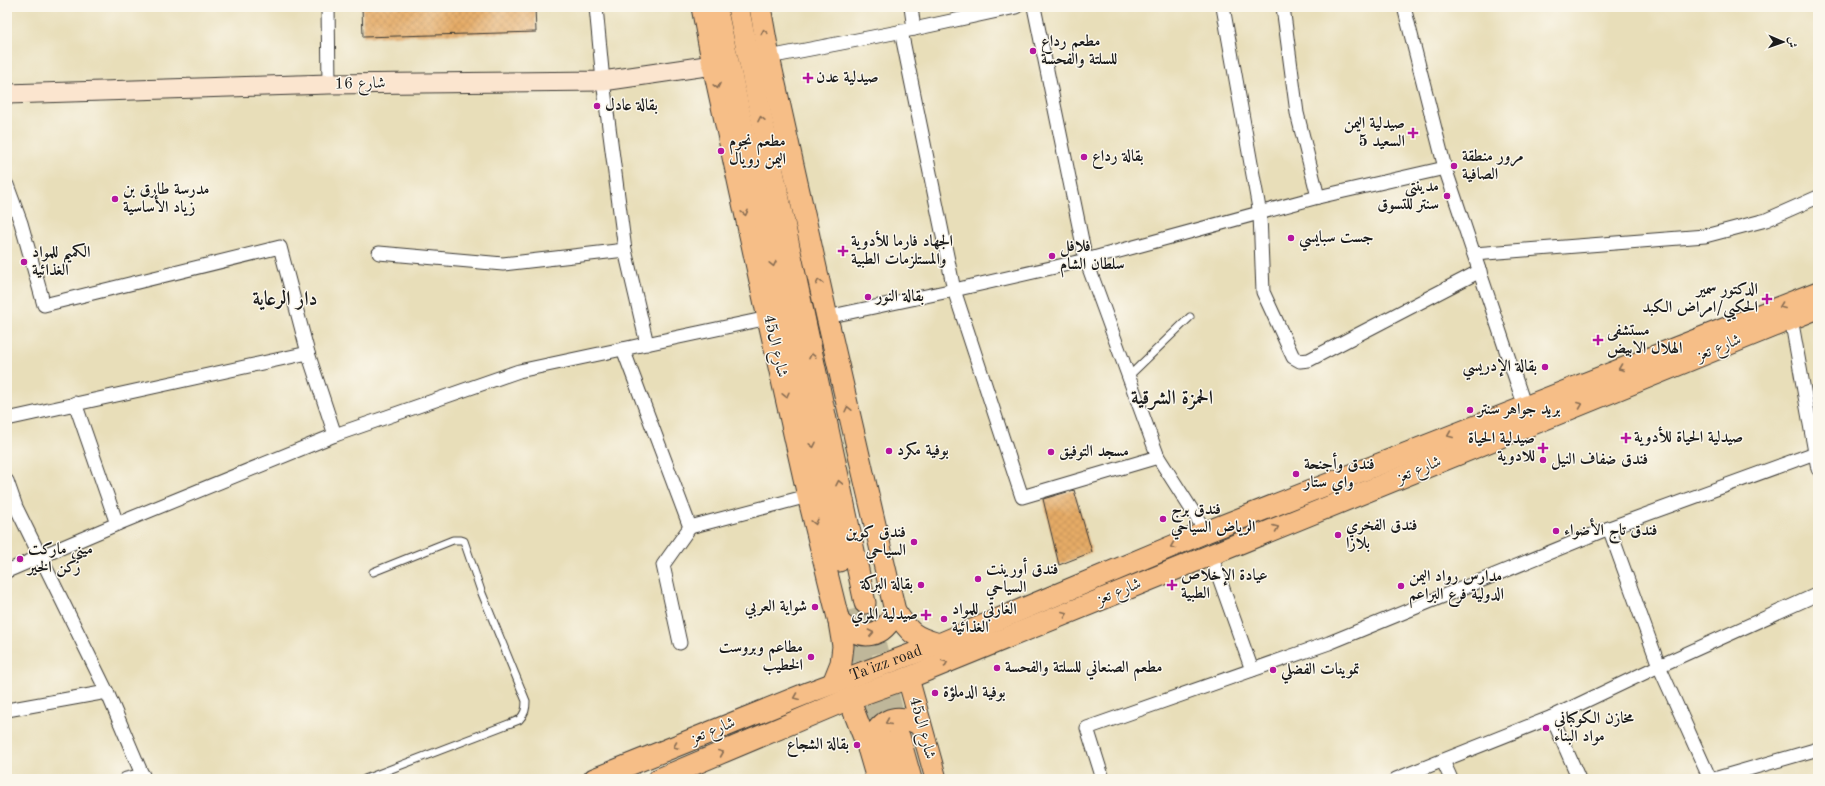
<svg xmlns="http://www.w3.org/2000/svg" width="1825" height="786" font-family="'Old Standard TT',Amiri,serif">
	<style>
		.building { fill: url(#building-cross-hatch) }
		.lines { fill: none; stroke-linecap: round; stroke-linejoin: round }
		.primary-tunnel { stroke: #bfb79a; stroke-width: 21; stroke-dasharray: 21 10; stroke-linecap: butt }
		.lane-casing { stroke: #3b3934; stroke-width: 9 }
		.street-casing { stroke: #3b3934; stroke-width: 15 }
		.secondary-casing { stroke: #3b3934; stroke-width: 21 }
		.primary-casing { stroke: #3b3934; stroke-width: 23 }
		.lane { stroke: #fff; stroke-width: 7 }
		.street { stroke: #fff; stroke-width: 13 }
		.secondary { stroke: #fbe5cf; stroke-width: 19 }
		.primary { stroke: #f6be87; stroke-width: 21 }
		.oneway { stroke: #896d52 }
		.poi-dot { fill: #b5179e; stroke: #fbf7ec; stroke-width: 1.5 }
		.labels { text-anchor: middle; dominant-baseline: central; stroke-width: 3; stroke-linejoin: round; paint-order: stroke }
		.poi-label { font-size: 16px; font-weight: bold; fill: #1c1c1c; stroke: #fbf7ec; text-anchor: start }
		.street-label { font-size: 16px; fill: #1c1c1c; stroke: #fbf7ec }
		.district-label { font-size: 20px; font-weight: bold; fill: #1c1c1c; stroke: #fbf7ec }
	</style>
	<defs>
		<pattern id="building-cross-hatch" width="8" height="8" patternUnits="userSpaceOnUse"><rect width="8" height="8" fill="#e5ab66"/><path d="M0 0l8 8M0 8l8-8" fill="none" stroke="#c49358"/></pattern>
	</defs>
	<rect width="100%" height="100%" fill="#fbf7ec"/>
	<filter id="ink" filterUnits="userSpaceOnUse"><feTurbulence type="fractalNoise" baseFrequency=".025" numOctaves="2"/><feDisplacementMap in="SourceGraphic" scale="8" xChannelSelector="R" yChannelSelector="G"/><feConvolveMatrix kernelMatrix="1 2 1 2 8 2 1 2 1" color-interpolation-filters="sRGB"/></filter>
	<filter id="wash" filterUnits="userSpaceOnUse"><feTurbulence type="fractalNoise" baseFrequency=".012" numOctaves="4" result="noise"/><feDisplacementMap in="SourceGraphic" scale="16" xChannelSelector="R" yChannelSelector="G"/><feGaussianBlur stdDeviation="0.9" result="paint"/><feColorMatrix in="noise" values="0 0 0 0 0 0 0 0 0 0 0 0 0 0 0 0 0 1.4 0 .05"/><feComposite in="paint" operator="in"/></filter>
	<g filter="url(#wash)">
		<rect width="100%" height="100%" fill="#e8deb9"/>
		<g id="blocks">
			<!-- building -->
			<g class="building">
				<path d="M362 7H535L536 32 363 37Z"/>
				<path d="M1074 490 1092 552 1059 565 1043 499Z"/>
			</g>
		</g>
	</g>
	<g filter="url(#ink)">
		<use href="#blocks" fill-opacity="0" stroke="#3b3934" stroke-width="1"/>
		<g class="lines">
			<!-- primary-tunnel -->
			<g class="primary-tunnel">
				<path d="M865 603 899 735"/>
				<path d="M850 610 882 740"/>
			</g>
			<defs>
				<g id="lane">
					<path d="M1129 376 1190 317"/>
					<path d="M365 779 519 720C525 714 526 709 526 701L481 591 464 541 461 540H453L373 572"/>
				</g>
				<g id="street">
					<path d="M328 7 329 84"/>
					<path d="M596 7 603 81 625 250 647 344"/>
					<path d="M911 7 914 29"/>
					<path d="M1034 7 1086 260 1158 457 1206 532"/>
					<path d="M1223 7 1260 214 1263 292 1293 357 1300 361 1309 360 1480 271"/>
					<path d="M1283 7 1297 113 1318 197"/>
					<path d="M1404 7 1445 168 1527 413"/>
					<path d="M901 31 954 290 1022 497 1158 457"/>
					<path d="M769 57 914 29 1016 7"/>
					<path d="M7 185 21 223 44 305 280 247 308 353 335 435"/>
					<path d="M379 253 503 264 625 250"/>
					<path d="M1474 254 1705 236 1766 220 1818 197"/>
					<path d="M827 317 954 290 1086 260 1318 197 1445 168"/>
					<path d="M1791 318 1818 469"/>
					<path d="M623 349 690 527 808 496"/>
					<path d="M75 403 117 524"/>
					<path d="M7 419 308 353"/>
					<path d="M7 481 16 507 107 692 144 779"/>
					<path d="M1609 528 1659 666 1710 779"/>
					<path d="M1211 555 1252 670"/>
					<path d="M7 571 117 524 335 435 519 371 768 318"/>
					<path d="M680 643 663 565 690 527"/>
					<path d="M7 710 107 692"/>
					<path d="M1552 717 1579 779"/>
					<path d="M1443 761 1451 779"/>
					<path d="M126 779 143 775"/>
					<path d="M1103 779 1087 728 1329 643 1609 528 1815 453"/>
					<path d="M1396 779 1552 717 1659 666 1818 594"/>
					<path d="M1714 779 1818 749"/>
				</g>
				<path id="secondary" d="M7 94 329 84 603 81 713 65"/>
				<g id="primary">
					<path d="M702 7 713 65 768 318 808 496 839 622 843 646 841 663 833 683"/>
					<path d="M716 7 839 561"/>
					<path d="M738 7 865 603"/>
					<path d="M760 7 769 57 827 317 895 611C910 633 913 637 939 644"/>
					<path d="M839 622C861 642 884 639 895 611"/>
					<path d="M908 678 936 779"/>
					<path d="M849 699 868 748 877 779"/>
					<path d="M899 736 911 779"/>
					<path d="M882 740 893 779"/>
					<path d="M868 748C878 721 893 710 920 725"/>
					<path id="s1" d="M594 779 810 692 939 644 1206 532 1818 292"/>
					<path d="M659 779 849 699 908 678 1818 308"/>
				</g>
			</defs>
			<!-- lane casing -->
			<use href="#lane" class="lane-casing"/>
			<!-- street casing -->
			<use href="#street" class="street-casing"/>
			<!-- secondary casing -->
			<use href="#secondary" class="secondary-casing"/>
			<!-- primary casing -->
			<use href="#primary" class="primary-casing"/>
			<!-- lane -->
			<use href="#lane" class="lane"/>
			<!-- street -->
			<use href="#street" class="street"/>
			<!-- secondary -->
			<use href="#secondary" class="secondary"/>
			<!-- primary -->
			<use href="#primary" class="primary"/>
		</g>
		<!-- one-way arrows -->
		<defs><path id="oneway-chevron" d="M-2-3.5L2.5 0L-2 3.5" fill="none" stroke-width="1.6" stroke-linecap="round" stroke-linejoin="round"/></defs>
		<g class="oneway">
			<use href="#oneway-chevron" transform="translate(764 32) rotate(-101)"/>
			<use href="#oneway-chevron" transform="translate(717 86) rotate(78)"/>
			<use href="#oneway-chevron" transform="translate(761 119) rotate(-102)"/>
			<use href="#oneway-chevron" transform="translate(745 213) rotate(78)"/>
			<use href="#oneway-chevron" transform="translate(773 264) rotate(78)"/>
			<use href="#oneway-chevron" transform="translate(819 282) rotate(-102)"/>
			<use href="#oneway-chevron" transform="translate(1782 306) rotate(159)"/>
			<use href="#oneway-chevron" transform="translate(812 356) rotate(-102)"/>
			<use href="#oneway-chevron" transform="translate(1621 368) rotate(159)"/>
			<use href="#oneway-chevron" transform="translate(786 395) rotate(77)"/>
			<use href="#oneway-chevron" transform="translate(1580 405) rotate(-22)"/>
			<use href="#oneway-chevron" transform="translate(848 409) rotate(-103)"/>
			<use href="#oneway-chevron" transform="translate(1450 435) rotate(158)"/>
			<use href="#oneway-chevron" transform="translate(813 445) rotate(78)"/>
			<use href="#oneway-chevron" transform="translate(839 483) rotate(-102)"/>
			<use href="#oneway-chevron" transform="translate(815 522) rotate(76)"/>
			<use href="#oneway-chevron" transform="translate(1276 528) rotate(-22)"/>
			<use href="#oneway-chevron" transform="translate(1173 546) rotate(157)"/>
			<use href="#oneway-chevron" transform="translate(1065 614) rotate(-22)"/>
			<use href="#oneway-chevron" transform="translate(871 633) rotate(-12)"/>
			<use href="#oneway-chevron" transform="translate(945 663) rotate(-22)"/>
			<use href="#oneway-chevron" transform="translate(796 697) rotate(158)"/>
			<use href="#oneway-chevron" transform="translate(888 722) rotate(157)"/>
			<use href="#oneway-chevron" transform="translate(676 746) rotate(158)"/>
			<use href="#oneway-chevron" transform="translate(721 753) rotate(-23)"/>
		</g>
	</g>
	<!-- markers -->
	<g class="poi-dot">
		<circle cx="1033" cy="51" r="4"/>
		<path d="M806 72h4v4h4v4h-4v4h-4v-4h-4v-4h4z"/>
		<circle cx="597" cy="106" r="4"/>
		<path d="M1411 127h4v4h4v4h-4v4h-4v-4h-4v-4h4z"/>
		<circle cx="721" cy="151" r="4"/>
		<circle cx="1084" cy="157" r="4"/>
		<circle cx="1454" cy="166" r="4"/>
		<circle cx="1447" cy="196" r="4"/>
		<circle cx="115" cy="199" r="4"/>
		<circle cx="1291" cy="238" r="4"/>
		<path d="M841 245h4v4h4v4h-4v4h-4v-4h-4v-4h4z"/>
		<circle cx="1052" cy="256" r="4"/>
		<circle cx="24" cy="262" r="4"/>
		<circle cx="868" cy="297" r="4"/>
		<path d="M1765 293h4v4h4v4h-4v4h-4v-4h-4v-4h4z"/>
		<path d="M1596 334h4v4h4v4h-4v4h-4v-4h-4v-4h4z"/>
		<circle cx="1545" cy="367" r="4"/>
		<circle cx="1470" cy="410" r="4"/>
		<path d="M1624 432h4v4h4v4h-4v4h-4v-4h-4v-4h4z"/>
		<path d="M1541 442h4v4h4v4h-4v4h-4v-4h-4v-4h4z"/>
		<circle cx="889" cy="451" r="4"/>
		<circle cx="1051" cy="452" r="4"/>
		<circle cx="1543" cy="460" r="4"/>
		<circle cx="1296" cy="474" r="4"/>
		<circle cx="1163" cy="519" r="4"/>
		<circle cx="1556" cy="531" r="4"/>
		<circle cx="1338" cy="535" r="4"/>
		<circle cx="914" cy="542" r="4"/>
		<circle cx="20" cy="559" r="4"/>
		<circle cx="978" cy="579" r="4"/>
		<circle cx="921" cy="585" r="4"/>
		<path d="M1170 579h4v4h4v4h-4v4h-4v-4h-4v-4h4z"/>
		<circle cx="1401" cy="586" r="4"/>
		<circle cx="815" cy="607" r="4"/>
		<path d="M924 609h4v4h4v4h-4v4h-4v-4h-4v-4h4z"/>
		<circle cx="944" cy="619" r="4"/>
		<circle cx="811" cy="657" r="4"/>
		<circle cx="997" cy="668" r="4"/>
		<circle cx="1273" cy="670" r="4"/>
		<circle cx="935" cy="693" r="4"/>
		<circle cx="1546" cy="728" r="4"/>
		<circle cx="857" cy="745" r="4"/>
	</g>
	<g class="labels">
		<!-- poi labels -->
		<g class="poi-label">
			<text x="1041" y="42">مطعم رداع<tspan x="1041" dy="18">للسلتة والفحسة</tspan></text>
			<text x="816" y="78">صيدلية عدن</text>
			<text x="605" y="106">بقالة عادل</text>
			<text x="1405" y="124" text-anchor="end">صيدلية اليمن<tspan x="1405" dy="18">السعيد 5</tspan></text>
			<text x="729" y="142">مطعم نجوم<tspan x="729" dy="18">اليمن رويال</tspan></text>
			<text x="1092" y="157">بقالة رداع</text>
			<text x="1462" y="157">مرور منطقة<tspan x="1462" dy="18">الصافية</tspan></text>
			<text x="1439" y="187" text-anchor="end">مدينتي<tspan x="1439" dy="18">سنتر للتسوق</tspan></text>
			<text x="123" y="190">مدرسة طارق بن<tspan x="123" dy="18">زياد الأساسية</tspan></text>
			<text x="1299" y="238">جست سبايسي</text>
			<text x="851" y="242">الجهاد فارما للأدوية<tspan x="851" dy="18">والمستلزمات الطبية</tspan></text>
			<text x="1060" y="247">فلافل<tspan x="1060" dy="18">سلطان الشام</tspan></text>
			<text x="32" y="253">الكميم للمواد<tspan x="32" dy="18">الغذائية</tspan></text>
			<text x="1758" y="290" text-anchor="end">الدكتور سمير<tspan x="1758" dy="18">الحكيي/امراض الكبد</tspan></text>
			<text x="876" y="297">بقالة النور</text>
			<text x="1607" y="331">مستشفى<tspan x="1607" dy="18">الهلال الابيض</tspan></text>
			<text x="1537" y="367" text-anchor="end">بقالة الإدريسي</text>
			<text x="1478" y="410">بريد جواهر سنتر</text>
			<text x="1634" y="438">صيدلية الحياة للأدوية</text>
			<text x="1535" y="439" text-anchor="end">صيدلية الحياة<tspan x="1535" dy="18">للادوية</tspan></text>
			<text x="897" y="451">بوفية مكرد</text>
			<text x="1059" y="452">مسجد التوفيق</text>
			<text x="1551" y="460">فندق ضفاف النيل</text>
			<text x="1304" y="465">فندق وأجنحة<tspan x="1304" dy="18">واي ستار</tspan></text>
			<text x="1171" y="510">فندق برج<tspan x="1171" dy="18">الرياض السياحي</tspan></text>
			<text x="1346" y="526">فندق الفخري<tspan x="1346" dy="18">بلازا</tspan></text>
			<text x="1564" y="531">فندق تاج الأضواء</text>
			<text x="906" y="533" text-anchor="end">فندق كوين<tspan x="906" dy="18">السياحي</tspan></text>
			<text x="28" y="550">ميني ماركت<tspan x="28" dy="18">ركن الخير</tspan></text>
			<text x="986" y="570">فندق أورينت<tspan x="986" dy="18">السياحي</tspan></text>
			<text x="1181" y="576">عيادة الإخلاص<tspan x="1181" dy="18">الطبية</tspan></text>
			<text x="1409" y="577">مدارس رواد اليمن<tspan x="1409" dy="18">الدولية فرع البراعم</tspan></text>
			<text x="913" y="585" text-anchor="end">بقالة البركة</text>
			<text x="807" y="607" text-anchor="end">شواية العربي</text>
			<text x="952" y="610">الغارتي للمواد<tspan x="952" dy="18">الغذائية</tspan></text>
			<text x="918" y="615" text-anchor="end">صيدلية المري</text>
			<text x="803" y="648" text-anchor="end">مطاعم وبروست<tspan x="803" dy="18">الخطيب</tspan></text>
			<text x="1005" y="668">مطعم الصنعاني للسلتة والفحسة</text>
			<text x="1281" y="670">تموينات الفضلي</text>
			<text x="943" y="693">بوفية الدملؤة</text>
			<text x="1554" y="719">مخازن الكوكباني<tspan x="1554" dy="18">مواد البناء</tspan></text>
			<text x="849" y="745" text-anchor="end">بقالة الشجاع</text>
		</g>
		<!-- street labels -->
		<g class="street-label">
			<text transform="translate(360 84) rotate(-1)">شارع 16</text>
			<text transform="translate(775 346) rotate(77)">شارع ال45</text>
			<text transform="translate(1719 348) rotate(-22)">شارع تعز</text>
			<text transform="translate(1419 470) rotate(-22)">شارع تعز</text>
			<text transform="translate(1119 592) rotate(-22)">شارع تعز</text>
			<text stroke="none"><textPath href="#s1" startOffset="314">Ta'izz road</textPath></text>
			<text transform="translate(922 728) rotate(75)">شارع ال45</text>
			<text transform="translate(713 731) rotate(-22)">شارع تعز</text>
		</g>
		<!-- district labels -->
		<g class="district-label">
			<text x="285" y="300">دار الرعاية</text>
			<text x="1172" y="399">الحمزة الشرقية</text>
		</g>
	</g>
	<!-- margin -->
	<rect width="1825" height="786" fill="none" stroke="#fbf7ec" stroke-width="24"/>
	<!-- north arrow -->
	<g transform="translate(1783 42) rotate(92)" stroke="#fbf7ec" stroke-width="3" paint-order="stroke">
	<path d="M0-3L7 15L0 10L-7 15Z" fill="#1c1c1c"/>
	<text y="-6" font-size="11" font-weight="bold" text-anchor="middle" fill="#1c1c1c">ش</text>
	</g>
</svg>
